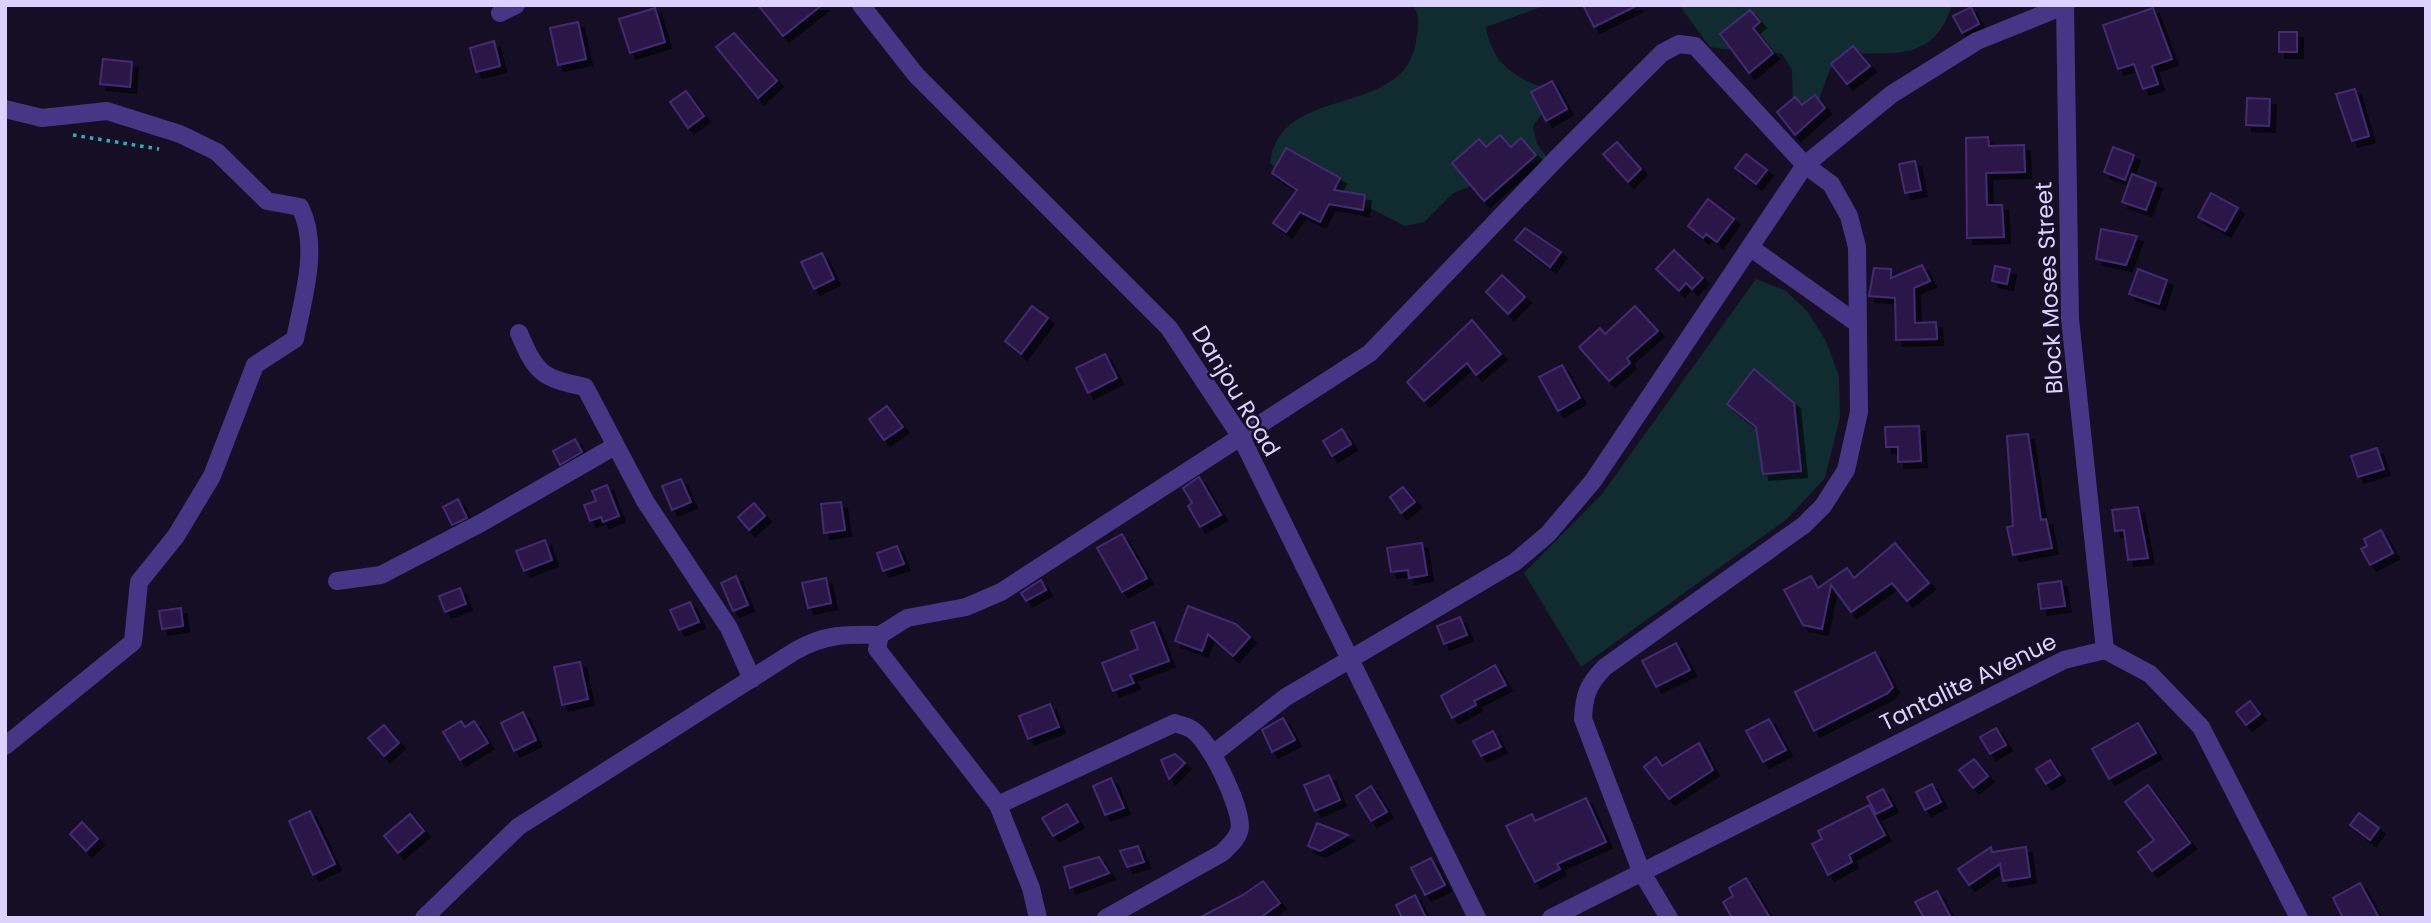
<svg xmlns="http://www.w3.org/2000/svg" width="2431" height="923" font-family="Poppins,sans-serif">
	<style>
		.green { fill: #112c30; fill-rule: evenodd }
		.building { fill: #291947; stroke: #432a74; stroke-width: 2; filter: url(#shadow) }
		.lines { fill: none; stroke-linecap: round; stroke-linejoin: round }
		.path { stroke: #2ab0bb; stroke-width: 3.5; stroke-dasharray: 3.5 5; stroke-linecap: butt }
		.minor { stroke: #453786; stroke-width: 18 }
		.labels { text-anchor: middle; dominant-baseline: central; stroke-width: 5; stroke-linejoin: round; paint-order: stroke }
		.street-label { font-size: 23px; fill: #ddd2ff; stroke: #150e25 }
	</style>
	<defs>
		<filter id="shadow"><feDropShadow dx="6" dy="6" stdDeviation="0" flood-color="#0009"/></filter>
	</defs>
	<rect width="100%" height="100%" fill="#150e25"/>
	<!-- green -->
	<g class="green">
		<path d="M1413 5H1547L1486 27C1492 64 1516 79 1551 90L1545 110 1533 126 1537 144 1547 158 1490 177 1452 194 1424 222 1405 226 1372 209 1283 174 1270 163C1280 82 1406 119 1416 41 1418 27 1421 18 1413 5Z"/>
		<path d="M1679 5H1952C1934 62 1895 52 1847 54L1830 69 1817 105 1793 107 1792 70 1782 54C1758 48 1735 52 1710 47Z"/>
		<path d="M1756 279 1786 291 1807 311 1826 341 1839 377 1840 417 1825 478 1787 519 1581 667 1524 573 1602 494ZM1754 369 1794 403 1800 470 1763 474 1756 427 1727 404Z"/>
	</g>
	<!-- building -->
	<g class="building">
		<path d="M758 5H822L783 36Z"/>
		<path d="M1583 5H1638L1594 27Z"/>
		<path d="M1971 7 1979 24 1962 33 1953 16Z"/>
		<path d="M655 8 665 42 630 53 619 19Z"/>
		<path d="M2153 8 2172 59 2152 66 2158 84 2143 89 2134 64 2118 69 2103 25Z"/>
		<path d="M1750 10 1760 22 1753 28 1773 53 1749 73 1720 34Z"/>
		<path d="M578 22 586 59 558 65 550 28Z"/>
		<rect x="2279" y="32" width="18" height="20"/>
		<path d="M734 33 777 81 758 98 716 47Z"/>
		<path d="M494 41 500 66 476 72 470 48Z"/>
		<path d="M1853 46 1870 66 1847 84 1831 64Z"/>
		<path d="M103 59 132 62 130 87 100 84Z"/>
		<path d="M1552 81 1567 109 1546 121 1531 92Z"/>
		<path d="M2355 89 2369 136 2352 141 2336 94Z"/>
		<path d="M686 91 704 116 688 128 670 102Z"/>
		<path d="M1815 95 1825 108 1795 135 1777 112 1795 97 1802 105Z"/>
		<path d="M2247 98 2270 99 2269 126 2246 125Z"/>
		<path d="M1500 135 1511 147 1521 138 1536 155 1484 201 1452 163 1479 139 1486 147Z"/>
		<path d="M1988 137 1989 146 2024 145 2025 172 1986 173 1987 205H2002L2004 237 1967 238 1966 138Z"/>
		<path d="M1617 142 1641 169 1628 182 1603 154Z"/>
		<path d="M2113 147 2134 155 2125 180 2104 172Z"/>
		<path d="M1286 148 1340 178 1334 190 1365 195 1363 210 1329 204 1320 222 1300 212 1286 232 1273 223 1297 190 1272 173Z"/>
		<path d="M1746 154 1767 170 1756 184 1735 168Z"/>
		<path d="M1915 161 1921 190 1905 193 1899 164Z"/>
		<path d="M2132 174 2156 183 2146 210 2122 202Z"/>
		<path d="M2211 193 2238 208 2225 231 2198 217Z"/>
		<path d="M1708 199 1734 219 1717 242 1706 234 1703 238 1688 226Z"/>
		<path d="M1525 228 1561 252 1550 267 1515 240Z"/>
		<path d="M2101 229 2137 236 2126 265 2096 259Z"/>
		<path d="M1674 250 1703 278 1692 289 1686 283 1679 291 1656 269Z"/>
		<path d="M822 253 834 279 814 289 801 262Z"/>
		<path d="M1922 265 1930 281 1914 288 1915 323 1936 322 1937 339 1896 340 1895 298 1869 296 1874 268 1891 269V278Z"/>
		<path d="M1995 266 2010 269 2007 284 1992 281Z"/>
		<path d="M2138 269 2167 280 2159 304 2129 294Z"/>
		<path d="M1502 275 1525 297 1508 314 1486 292Z"/>
		<path d="M1032 306 1048 318 1021 354 1005 341Z"/>
		<path d="M1635 306 1658 331 1627 358 1630 363 1609 381 1579 347 1600 328 1605 334Z"/>
		<path d="M1472 320 1501 354 1476 375 1467 363 1424 401 1407 382Z"/>
		<path d="M1105 354 1117 378 1088 393 1076 368Z"/>
		<path d="M1562 365 1580 398 1558 411 1539 377Z"/>
		<path d="M1754 369 1794 403 1801 471 1763 474 1756 427 1727 404Z"/>
		<path d="M887 406 903 427 884 440 869 419Z"/>
		<path d="M1919 426 1921 461 1898 462V447H1886L1885 427Z"/>
		<path d="M1342 429 1351 444 1332 456 1323 441Z"/>
		<path d="M2028 434 2041 520 2046 519 2052 548 2013 555 2007 527 2013 526 2007 436Z"/>
		<path d="M575 439 582 452 560 465 553 451Z"/>
		<path d="M2377 448 2384 469 2358 477 2351 456Z"/>
		<path d="M1199 477 1221 515 1200 527 1188 506 1192 503 1183 488Z"/>
		<path d="M681 479 691 502 672 510 662 486Z"/>
		<path d="M607 485 619 516 603 522 601 517 590 521 584 505 596 501 592 491Z"/>
		<path d="M1403 487 1415 502 1401 513 1390 497Z"/>
		<path d="M458 499 467 518 452 525 443 507Z"/>
		<path d="M841 502 845 530 824 533 821 504Z"/>
		<path d="M754 503 765 516 749 530 738 517Z"/>
		<path d="M2138 507 2148 558 2128 560 2124 530 2115 531 2112 510Z"/>
		<path d="M2381 530 2393 553 2370 565 2361 549 2367 546 2364 539Z"/>
		<path d="M1122 534 1147 578 1122 592 1097 548Z"/>
		<path d="M545 540 552 560 524 571 516 551Z"/>
		<path d="M1422 543 1427 575 1409 578 1408 570 1391 572 1387 548Z"/>
		<path d="M1895 543 1929 583 1907 601 1892 583 1851 612 1831 585 1822 629 1803 625 1784 590 1811 576 1818 588 1847 568 1854 578Z"/>
		<path d="M897 546 904 564 883 571 877 553Z"/>
		<path d="M736 576 748 605 733 611 721 583Z"/>
		<path d="M826 578 831 603 808 608 802 583Z"/>
		<path d="M1041 580 1046 590 1026 601 1021 593Z"/>
		<path d="M2061 581 2065 606 2041 609 2038 584Z"/>
		<path d="M460 588 466 604 445 612 439 596Z"/>
		<path d="M690 602 699 622 679 630 670 610Z"/>
		<path d="M1188 606 1236 624 1250 637 1233 656 1208 634 1202 651 1175 641Z"/>
		<path d="M181 608 183 626 162 629 159 611Z"/>
		<path d="M1460 617 1467 635 1444 644 1437 626Z"/>
		<path d="M1154 622 1169 661 1130 675 1134 683 1113 691 1102 663 1138 649 1131 631Z"/>
		<path d="M1676 643 1690 670 1656 687 1642 661Z"/>
		<path d="M1875 652 1893 687 1888 693 1814 731 1795 692Z"/>
		<path d="M580 662 588 699 562 705 554 667Z"/>
		<path d="M1495 665 1506 685 1474 701 1476 705 1452 718 1441 696Z"/>
		<path d="M2250 701 2260 714 2246 725 2236 712Z"/>
		<path d="M1050 704 1059 727 1028 739 1019 716Z"/>
		<path d="M523 712 536 740 514 751 501 723Z"/>
		<path d="M1283 718 1295 740 1272 752 1262 730Z"/>
		<path d="M1769 719 1786 750 1763 762 1746 731Z"/>
		<path d="M461 721 465 727 474 721 488 743 460 760 443 732Z"/>
		<path d="M2138 723 2156 753 2109 779 2092 749Z"/>
		<path d="M384 725 399 743 384 756 368 738Z"/>
		<path d="M1996 728 2006 745 1990 754 1980 737Z"/>
		<path d="M1493 731 1501 747 1481 756 1473 741Z"/>
		<path d="M1699 743 1713 770 1669 799 1644 767 1656 757 1662 766Z"/>
		<path d="M1175 754 1185 763 1169 779 1161 760Z"/>
		<path d="M1974 759 1988 776 1973 788 1959 770Z"/>
		<path d="M2050 760 2060 775 2046 784 2036 769Z"/>
		<path d="M1329 775 1340 800 1315 811 1304 785Z"/>
		<path d="M1111 778 1124 808 1105 815 1093 786Z"/>
		<path d="M1932 784 1941 802 1925 810 1916 792Z"/>
		<path d="M2148 785 2190 843 2152 871 2138 852 2154 840 2125 802Z"/>
		<path d="M1371 786 1387 812 1371 821 1356 796Z"/>
		<path d="M1883 789 1892 806 1876 814 1867 797Z"/>
		<path d="M1586 798 1606 842 1557 864 1560 869 1535 882 1506 826 1532 814 1535 821Z"/>
		<path d="M1067 804 1078 822 1053 836 1042 818Z"/>
		<path d="M1869 805 1885 835 1849 855 1852 862 1828 875 1812 844 1822 839 1818 831Z"/>
		<path d="M310 811 335 864 313 875 289 821Z"/>
		<path d="M2359 813 2379 828 2370 840 2350 825Z"/>
		<path d="M410 814 424 831 398 853 384 836Z"/>
		<path d="M82 822 98 839 86 851 70 834Z"/>
		<path d="M1317 823 1348 835 1320 851 1308 846Z"/>
		<path d="M1138 846 1144 862 1127 867 1120 851Z"/>
		<path d="M1991 847 1992 852 2026 847 2030 877 2003 881 2000 864 1969 885 1958 869Z"/>
		<path d="M1099 857 1109 873 1070 888 1064 867Z"/>
		<path d="M1431 858 1445 885 1425 895 1411 868Z"/>
		<path d="M1746 878 1770 918H1732L1723 902 1733 896 1729 888Z"/>
		<path d="M1263 881 1280 903 1260 918H1199L1243 895Z"/>
		<path d="M2360 883 2379 918H2343L2333 898Z"/>
		<path d="M1937 891 1951 918H1924L1915 902Z"/>
		<path d="M1415 895 1426 918H1402L1396 905Z"/>
	</g>
	<g class="lines">
		<!-- path -->
		<path class="path" d="M73 135 159 149"/>
		<!-- minor -->
		<g class="minor">
			<path d="M861 5 916 75 1169 328 1241 437 1477 918"/>
			<path d="M2065 6 2070 319 2105 650"/>
			<path d="M500 13 516 5"/>
			<path d="M5 109 42 118 107 111 180 134 217 152 267 201 300 207C320 246 303 298 295 339L255 365 212 476 176 536 139 582 133 642 5 746"/>
			<path d="M1751 248 1858 324"/>
			<path d="M519 333C536 373 541 378 585 387L645 501 729 628 752 679"/>
			<path d="M337 581 381 575 481 523 615 446"/>
			<path d="M1213 754 1286 697 1515 562 1548 534 1593 481 1805 165 1892 94 1977 41 2066 5"/>
			<path d="M998 805 1175 723C1180 725 1186 726 1191 729 1210 740 1239 803 1240 826 1240 837 1229 846 1222 853L1106 918"/>
			<path d="M424 918 518 827 795 651C824 634 847 634 880 635"/>
			<path d="M1038 918 1031 888 998 805 877 649 880 635 907 618 966 607 1001 592 1370 353 1557 158 1662 53 1679 44 1695 46 1805 165 1831 184 1849 216 1857 247 1859 412 1846 470 1823 506 1804 525 1605 667C1588 684 1584 695 1583 719L1641 871 1669 918"/>
			<path d="M1551 918 2064 660 2105 650 2150 674 2201 727 2299 918"/>
		</g>
	</g>
	<g class="labels">
		<!-- street labels -->
		<g class="street-label">
			<text transform="translate(2049 288) rotate(-93)">Block Moses Street</text>
			<text transform="translate(1236 391) rotate(59)">Danjou Road</text>
			<text transform="translate(1968 682) rotate(-26)">Tantalite Avenue</text>
		</g>
	</g>
	<!-- border -->
	<rect width="2431" height="923" fill="none" stroke="#ddd2ff" stroke-width="14"/>
</svg>
